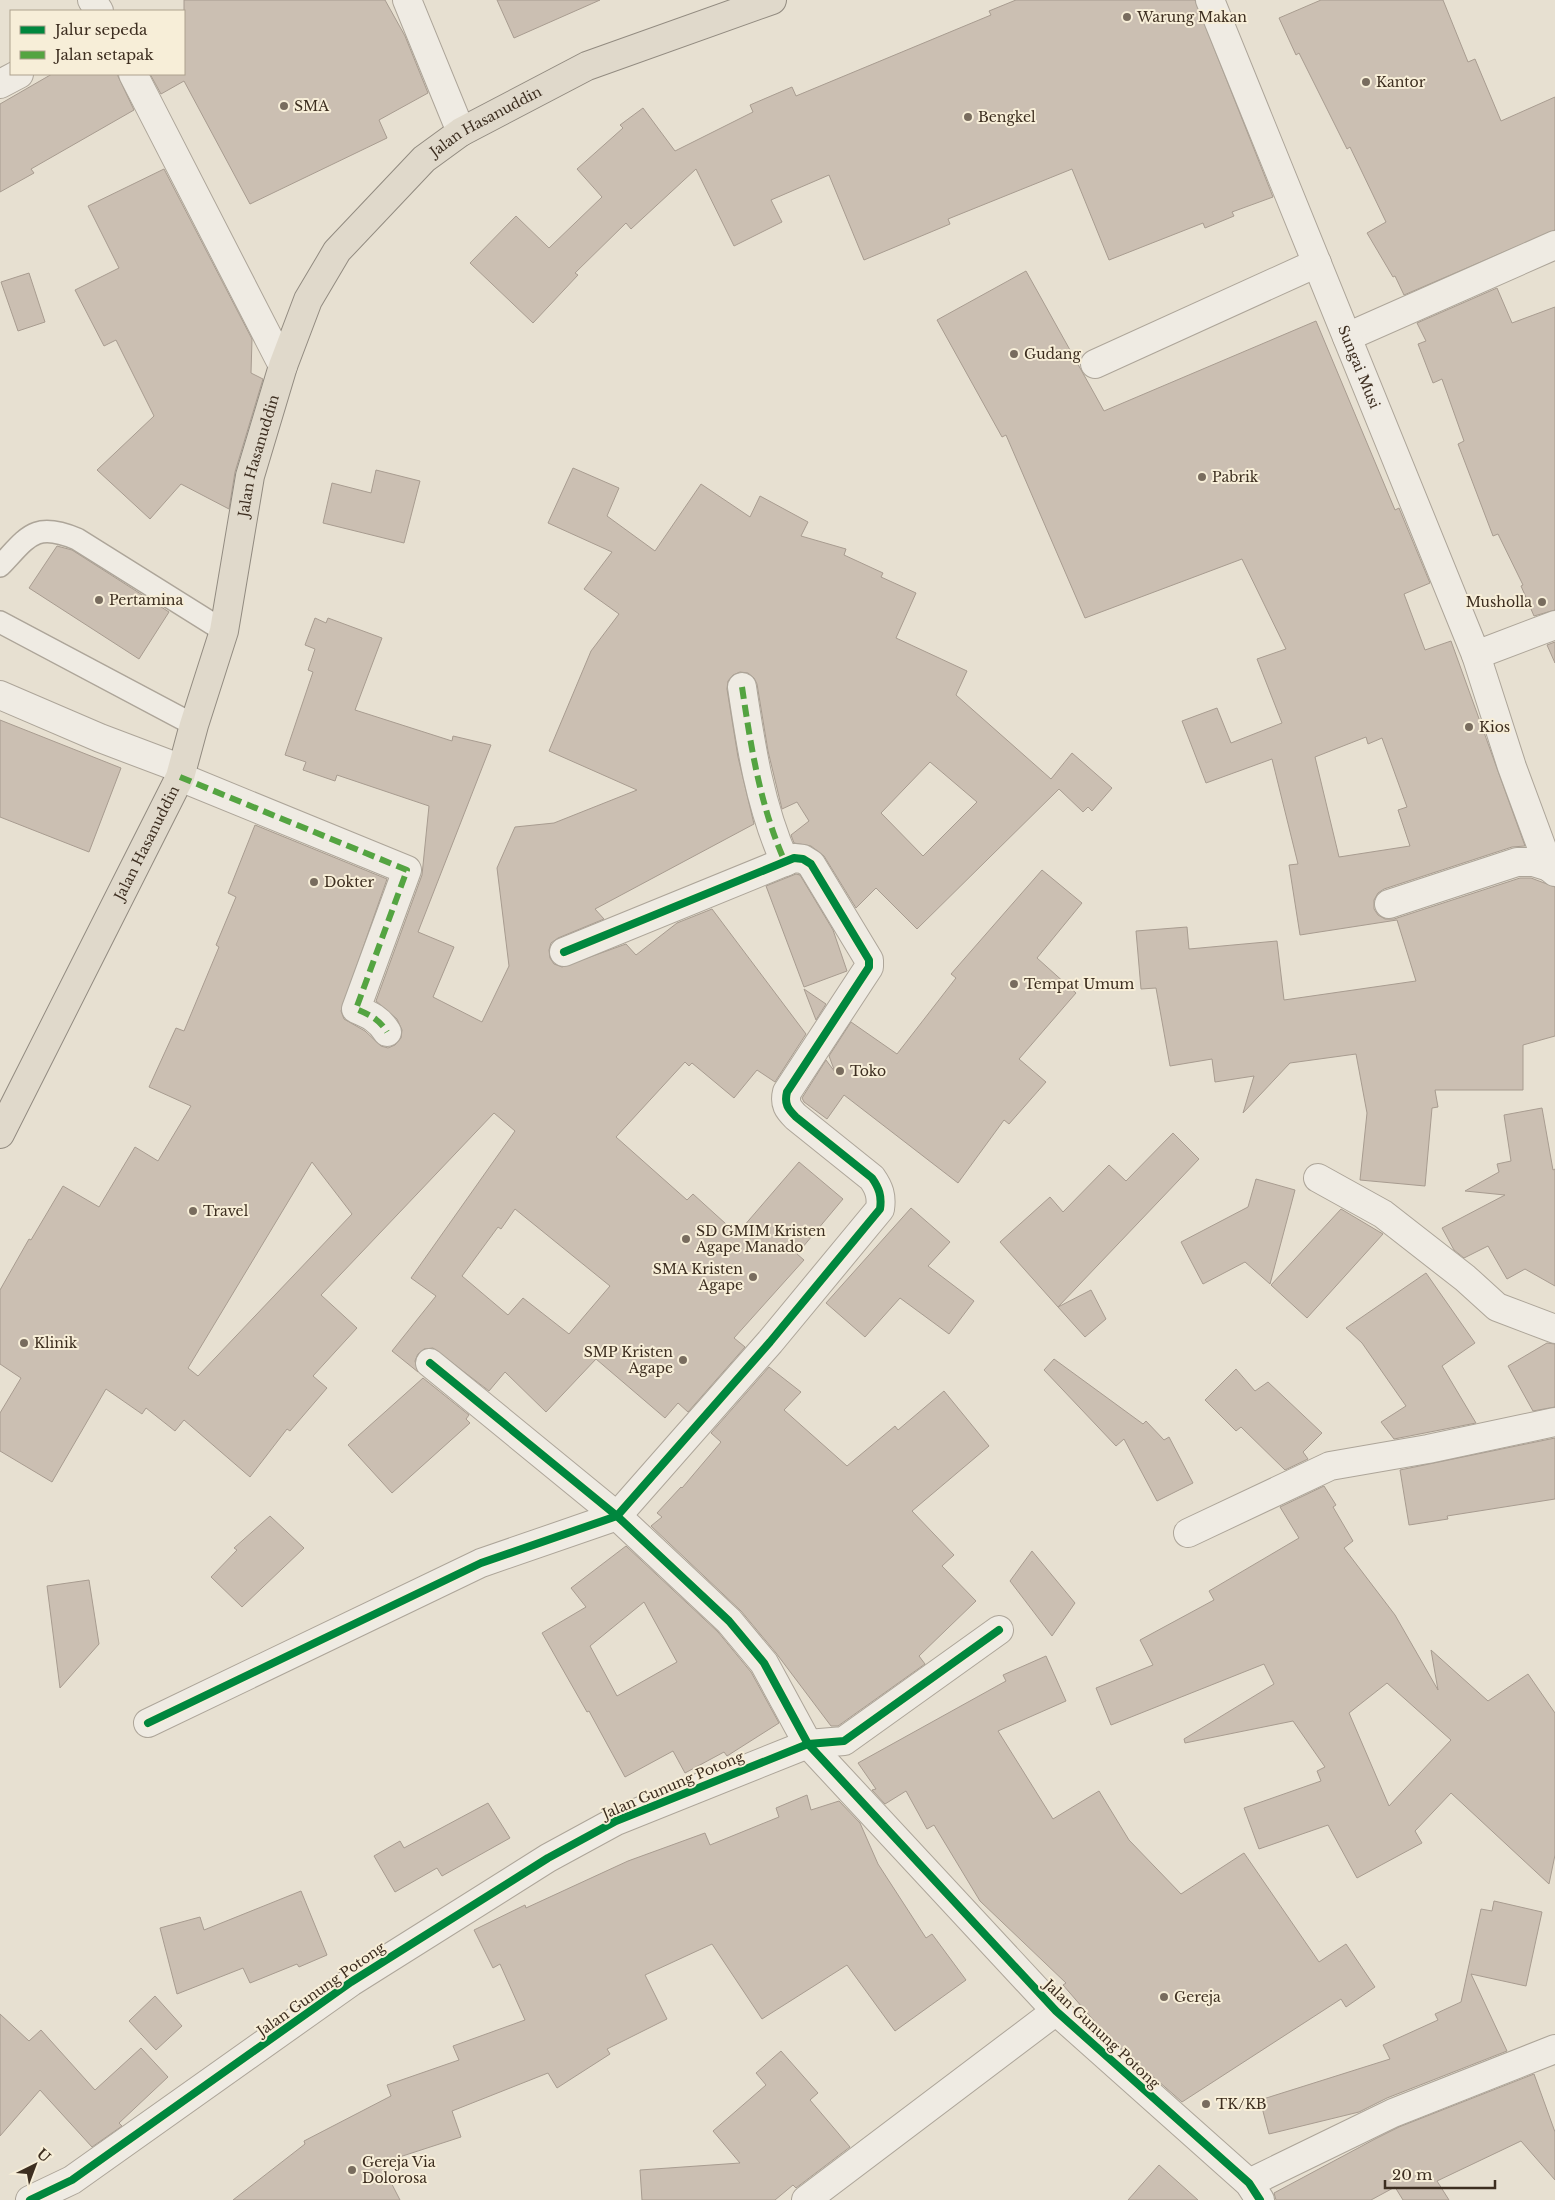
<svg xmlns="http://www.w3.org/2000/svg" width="1555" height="2200" font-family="'Libre Baskerville',serif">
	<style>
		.building { fill: #cbbfb2; stroke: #a89c90; fill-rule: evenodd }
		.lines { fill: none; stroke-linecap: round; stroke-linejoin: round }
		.service-casing { stroke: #ada599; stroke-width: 24 }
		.minor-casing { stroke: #ada599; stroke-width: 30 }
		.tertiary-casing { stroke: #ada599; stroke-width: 30 }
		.trunk-casing { stroke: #928b80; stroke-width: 30 }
		.service { stroke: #efebe3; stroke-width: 21 }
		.minor { stroke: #efebe3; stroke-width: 28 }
		.tertiary { stroke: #efebe3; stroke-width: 28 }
		.trunk { stroke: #e0d9cb; stroke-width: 28 }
		.quiet { stroke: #54a441; stroke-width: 6; stroke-dasharray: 12 6; stroke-linecap: butt }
		.cycleway-casing { stroke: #f7eed8; stroke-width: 11 }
		.cycleway { stroke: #00873e; stroke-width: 8 }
		.poi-dot { fill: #786c5e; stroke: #f7eed8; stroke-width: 2 }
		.labels { text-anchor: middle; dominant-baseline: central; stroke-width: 4; stroke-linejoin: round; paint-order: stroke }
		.poi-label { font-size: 14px; fill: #3d2e20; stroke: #f7eed8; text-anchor: start }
		.street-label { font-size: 14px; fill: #3d2e20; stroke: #f7eed8 }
	</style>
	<rect width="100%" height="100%" fill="#e7e0d1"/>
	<!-- building -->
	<g class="building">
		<path d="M184 0H385L405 36 428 93 379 120 387 138 250 204 184 81 161 94 150 74H184Z"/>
		<path d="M497 0H600L514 38Z"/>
		<path d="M1016 0H1195L1273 197 1232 212 1234 216 1205 228 1203 223 1109 260 1072 169 948 219 950 224 864 260 829 175 771 200 782 222 734 246 696 169 631 229 626 223 575 273 578 275 533 323 470 263 516 216 549 248 602 197 577 169 623 128 620 125 643 108 675 151 753 112 750 105 792 87 796 96 991 15 989 11Z"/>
		<path d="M1321 0H1443L1468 62 1475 59 1501 121 1555 97V230L1404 295 1395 276 1393 277 1367 233 1386 222 1350 147 1347 149 1299 53 1296 55 1279 18Z"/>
		<path d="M52 74H117L134 110 31 169 34 173 0 192V104Z"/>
		<path d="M164 169 252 339 251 373 263 379 235 472 229 509 181 484 150 519 97 470 154 416 116 340 104 346 75 290 119 268 88 206Z"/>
		<path d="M1026 271 1104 411 1316 321 1395 510 1399 508 1430 583 1404 594 1425 650 1451 641 1525 846 1512 847 1384 889 1378 893 1374 900V909L1378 915 1385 919H1394L1520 878H1531L1555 887V1036L1523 1045V1090H1435L1438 1107 1432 1108 1425 1186 1360 1180 1367 1113 1356 1054 1290 1063 1243 1113 1254 1076 1215 1082 1212 1059 1170 1066 1156 988 1141 989 1136 931 1187 927 1189 949 1277 941 1284 1000 1416 981 1397 920 1300 935 1289 865 1298 864 1272 759 1206 783 1182 721 1217 708 1231 743 1282 723 1257 659 1286 649 1242 559 1085 618 1006 435 1002 437 937 320ZM1366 737 1368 744 1382 738 1407 807 1398 810 1410 846 1339 857 1315 757Z"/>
		<path d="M29 273 45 322 18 331 1 282Z"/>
		<path d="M1497 288 1512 323 1555 307V610L1534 616 1521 586 1523 585 1498 534 1493 536 1458 444 1464 441 1442 379 1433 383 1418 344 1426 341 1417 323Z"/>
		<path d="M573 468 619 488 607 516 655 551 701 484 750 517 760 496 808 522 801 536 846 549 844 555 883 573 881 577 916 593 896 638 967 671 956 695 1051 779 1072 753 1112 788 1092 811 1088 807 1083 812 1059 789 917 929 876 888 856 908 824 856 811 846 794 843 791 835 809 821 797 802 782 809 768 751 757 684 754 678 748 673 740 672 733 675 728 681 727 689 738 757 754 824 595 909 604 919 558 938 551 943 549 950 550 958 554 964 562 967 626 944 636 955 677 923 712 909 806 1034 775 1082 757 1070 734 1098 692 1063 689 1066 685 1062 616 1137 687 1200 693 1194 737 1234 799 1162 843 1199 797 1254 804 1260 734 1338 745 1347 688 1412 678 1403 665 1418 596 1359 546 1412 505 1372 489 1391 433 1348 424 1349 418 1354 415 1361 418 1372 392 1351 436 1296 411 1278 515 1131 494 1113 321 1295 357 1328 313 1376 327 1388 290 1431 287 1429 250 1477 184 1420 175 1431 146 1408 142 1414 106 1389 52 1482 0 1451V1413L21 1378 0 1364V1290L29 1239 31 1240 63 1186 99 1207 135 1147 158 1161 191 1106 149 1087 176 1028 184 1031 219 947 216 945 236 897 228 893 255 825 387 879 341 1011 344 1019 365 1031 381 1046 388 1048 395 1045 401 1038 402 1030 397 1019 376 1001 422 875 429 806 337 775 335 781 303 770 306 762 285 755 313 672 308 670 315 649 305 645 315 618 326 623 328 618 382 638 355 710 452 741 453 736 491 745 418 932 454 947 433 997 482 1022 509 966 497 868 515 827 554 823 637 790 549 751 591 651 619 614 584 589 612 552 548 523ZM930 762 977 802 923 856 881 813ZM312 1162 352 1214 198 1376 188 1368ZM515 1209 610 1286 569 1334 523 1298 508 1315 462 1276 498 1227 501 1229Z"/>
		<path d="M376 470 420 481 404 543 323 523 332 483 371 493Z"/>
		<path d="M57 546 72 550 169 612 139 659 29 588Z"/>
		<path d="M1555 642V663L1547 645Z"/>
		<path d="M0 720 121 768 89 852 0 817Z"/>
		<path d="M1042 870 1082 903 1037 958 1076 993 1019 1059 1046 1082 1009 1124 1004 1120 958 1183 844 1095 827 1119 804 1102 802 1098 826 1060 835 1072 829 1056 851 1022 897 1054 956 978 951 974Z"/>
		<path d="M796 874 800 875 833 930 847 971 804 987 766 886Z"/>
		<path d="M804 989 826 1004 816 1020Z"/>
		<path d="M1542 1108 1553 1170 1555 1169V1286L1525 1269 1507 1279 1488 1246 1464 1258 1454 1250 1442 1228 1505 1195 1465 1191 1499 1172 1497 1164 1511 1161 1504 1115Z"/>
		<path d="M1173 1133 1199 1159 1058 1307 1000 1242 1050 1197 1063 1212 1109 1165 1126 1181Z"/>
		<path d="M1256 1179 1295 1190 1270 1284 1245 1262 1203 1284 1181 1242 1248 1207Z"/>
		<path d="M911 1208 950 1242 928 1266 974 1301 949 1334 900 1298 865 1337 826 1303Z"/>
		<path d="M1341 1209 1383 1234 1307 1318 1271 1285Z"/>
		<path d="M1426 1273 1475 1343 1442 1366 1476 1423 1394 1439 1381 1422 1406 1406 1362 1343 1346 1328Z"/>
		<path d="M1091 1290 1106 1319 1085 1337 1058 1307Z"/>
		<path d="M1547 1343 1555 1344V1407L1533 1411 1508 1366Z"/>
		<path d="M1054 1359 1143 1424 1146 1421 1164 1440 1169 1437 1193 1483 1157 1501 1124 1439 1116 1446 1044 1370Z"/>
		<path d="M769 1367 801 1392 784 1410 847 1466 895 1426 898 1430 944 1391 989 1446 912 1511 954 1555 942 1566 976 1601 919 1656 925 1664 838 1726H831L776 1653 741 1611 651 1526 662 1517 657 1513 681 1487 682 1488 721 1442 711 1433Z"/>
		<path d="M1236 1369 1255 1391 1268 1382 1322 1433 1303 1452 1308 1459 1285 1470 1241 1427 1236 1431 1205 1400Z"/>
		<path d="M423 1378 469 1415 466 1419 470 1423 392 1493 348 1445Z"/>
		<path d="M1555 1438V1499L1447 1516 1448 1519 1409 1525 1400 1470Z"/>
		<path d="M1324 1486 1336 1505 1333 1507 1353 1541 1344 1548 1395 1615 1438 1690 1431 1650 1488 1701 1528 1674 1555 1713V1855L1549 1884 1451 1793 1415 1831 1422 1843 1357 1878 1328 1825 1259 1849 1244 1808 1321 1781 1317 1771 1325 1767 1293 1721 1185 1743 1184 1739 1274 1684 1264 1664 1111 1725 1096 1688 1153 1665 1140 1640 1214 1600 1209 1591 1299 1538 1280 1507ZM1387 1683 1451 1740 1389 1806 1349 1713Z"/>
		<path d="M270 1516 304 1548 242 1607 211 1577 237 1550 234 1548Z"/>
		<path d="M626 1546 718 1632 751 1672 779 1723 727 1756 724 1752 685 1773 673 1751 625 1777 589 1711 587 1712 542 1633 586 1607 571 1588ZM644 1602 677 1662 617 1696 590 1646Z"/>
		<path d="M1032 1551 1075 1603 1052 1636 1010 1581Z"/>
		<path d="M89 1580 99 1644 60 1688 47 1586Z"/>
		<path d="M1046 1656 1066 1701 998 1731 1053 1819 1099 1791 1129 1840 1181 1894 1244 1853 1319 1962 1346 1944 1375 1987 1346 2007 1341 1999 1182 2102 1108 2037 1063 1985 1066 1983 980 1901 934 1825 927 1829 906 1791 885 1804 872 1790 876 1789 858 1763 1006 1681 1003 1675Z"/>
		<path d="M807 1795 811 1810 839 1801 860 1823 878 1864 926 1938 932 1934 966 1980 895 2031 847 1965 762 2019 712 1944 645 1975 667 2019 607 2049 610 2054 557 2088 548 2073 452 2111 461 2137 381 2163 400 2200H233L305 2144 304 2141 391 2096 387 2085 459 2060 453 2046 525 2020 500 1964 493 1968 474 1930 525 1905 526 1908 628 1861 705 1833 710 1845 779 1817 776 1808Z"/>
		<path d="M488 1803 510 1838 442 1876 437 1868 395 1892 374 1856 400 1841 404 1848Z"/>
		<path d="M301 1891 327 1955 299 1967 297 1964 250 1983 243 1968 177 1994 160 1928 200 1917 204 1930Z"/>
		<path d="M1494 1901 1542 1912 1526 1986 1471 1974 1507 2051 1387 2098 1359 2112 1269 2134 1260 2100 1390 2059 1383 2045 1438 2020 1435 2014 1461 2002 1481 1909 1492 1911Z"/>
		<path d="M155 1996 182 2026 156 2050 129 2021Z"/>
		<path d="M0 2014 29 2041 41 2030 95 2090 141 2048 168 2077 119 2123 122 2126 92 2147 40 2090 0 2136Z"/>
		<path d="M781 2051 818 2093 810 2100 850 2147 796 2188 793 2185 775 2200H642L640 2170 740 2163 713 2131 766 2085 756 2073Z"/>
		<path d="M1534 2074 1555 2132V2180L1521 2141 1437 2181 1449 2200H1403L1395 2187 1371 2200H1276L1274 2193 1375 2139 1399 2127Z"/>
		<path d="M1159 2165 1198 2200H1128Z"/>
	</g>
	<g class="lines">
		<defs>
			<g id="service">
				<path d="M0 566C28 537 34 521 77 539L224 631"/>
				<path d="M0 622 194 725"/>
			</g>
			<g id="minor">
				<path d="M92 0 99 11"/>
				<path d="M407 0 461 132"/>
				<path d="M133 74 283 366"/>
				<path d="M0 84 19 74"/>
				<path d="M1347 337 1555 245"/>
				<path d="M1095 364 1317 263"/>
				<path d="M1476 655 1512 767 1549 867 1555 872"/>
				<path d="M742 687C751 747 760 806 785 862"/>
				<path d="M0 695 100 738 182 769"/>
				<path d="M180 777 407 870 356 1009C370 1015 379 1019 387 1032"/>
				<path d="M1389 904 1517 862H1533L1549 867"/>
				<path d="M1318 1178 1383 1214 1465 1278 1497 1307 1555 1329"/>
				<path d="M430 1363 617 1516 729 1621 764 1663 808 1744 1056 2011 1249 2183 1260 2200"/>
				<path d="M1188 1533 1330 1466 1428 1449 1555 1422"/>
				<path d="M148 1723 481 1563 617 1516 770 1342 880 1209C882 1196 879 1188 872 1178L796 1117C788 1109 784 1104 787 1092L869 967V960L811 864 803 859 794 858 564 952"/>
				<path d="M1249 2183 1393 2113 1555 2049"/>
				<path d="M30 2200 72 2180 351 1982 548 1858 616 1821 808 1744 844 1741 999 1630"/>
				<path d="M806 2200 1056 2011"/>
			</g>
			<g id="tertiary">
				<path id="s1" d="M1210 0 1476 655 1555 625"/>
			</g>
			<g id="trunk">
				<path id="s2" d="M0 1134 180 777 194 725 224 631 250 476 283 366 308 300 337 251 424 159 461 132 587 66 772 0"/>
			</g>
		</defs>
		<!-- service casing -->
		<use href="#service" class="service-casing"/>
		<!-- minor casing -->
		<use href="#minor" class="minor-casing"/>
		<!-- tertiary casing -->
		<use href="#tertiary" class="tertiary-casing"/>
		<!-- trunk casing -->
		<use href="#trunk" class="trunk-casing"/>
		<!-- service -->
		<use href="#service" class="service"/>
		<!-- minor -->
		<use href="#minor" class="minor"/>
		<!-- tertiary -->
		<use href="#tertiary" class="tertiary"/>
		<!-- trunk -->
		<use href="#trunk" class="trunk"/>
		<!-- quiet -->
		<g class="quiet">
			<path d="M742 687C751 747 760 806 785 862"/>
			<path d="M180 777 407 870 356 1009C370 1015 379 1019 387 1032"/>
		</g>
		<defs>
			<g id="cycleway">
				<path d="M430 1363 617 1516 729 1621 764 1663 808 1744 1056 2011 1249 2183 1260 2200"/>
				<path d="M148 1723 481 1563 617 1516 770 1342 880 1209C882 1196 879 1188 872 1178L796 1117C788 1109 784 1104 787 1092L869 967V960L811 864 803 859 794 858 564 952"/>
				<path d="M30 2200 72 2180 351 1982 548 1858 616 1821 808 1744 844 1741 999 1630"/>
			</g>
		</defs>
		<!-- cycleway casing -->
		<use href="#cycleway" class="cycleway-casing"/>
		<!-- cycleway -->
		<use href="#cycleway" class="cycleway"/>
	</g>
	<!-- markers -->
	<g class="poi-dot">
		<circle cx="1127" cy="17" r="5"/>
		<circle cx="1366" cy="82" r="5"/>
		<circle cx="284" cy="106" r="5"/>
		<circle cx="968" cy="117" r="5"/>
		<circle cx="1014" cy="354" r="5"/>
		<circle cx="1202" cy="477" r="5"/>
		<circle cx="99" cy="600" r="5"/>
		<circle cx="1542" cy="602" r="5"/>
		<circle cx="1469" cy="727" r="5"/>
		<circle cx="314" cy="882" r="5"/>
		<circle cx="1014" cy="984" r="5"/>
		<circle cx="840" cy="1071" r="5"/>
		<circle cx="193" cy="1211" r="5"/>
		<circle cx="686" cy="1239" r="5"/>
		<circle cx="753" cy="1277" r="5"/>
		<circle cx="24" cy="1343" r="5"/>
		<circle cx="683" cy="1360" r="5"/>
		<circle cx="1164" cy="1997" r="5"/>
		<circle cx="1206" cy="2104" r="5"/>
		<circle cx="352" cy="2170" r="5"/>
	</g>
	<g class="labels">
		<!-- poi labels -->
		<g class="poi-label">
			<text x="1137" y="17">Warung Makan</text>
			<text x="1376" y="82">Kantor</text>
			<text x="294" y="106">SMA</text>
			<text x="978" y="117">Bengkel</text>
			<text x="1024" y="354">Gudang</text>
			<text x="1212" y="477">Pabrik</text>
			<text x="109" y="600">Pertamina</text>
			<text x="1532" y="602" text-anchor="end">Musholla</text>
			<text x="1479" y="727">Kios</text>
			<text x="324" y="882">Dokter</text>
			<text x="1024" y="984">Tempat Umum</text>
			<text x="850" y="1071">Toko</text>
			<text x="203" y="1211">Travel</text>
			<text x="696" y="1231">SD GMIM Kristen<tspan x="696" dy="16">Agape Manado</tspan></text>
			<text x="743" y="1269" text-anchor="end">SMA Kristen<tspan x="743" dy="16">Agape</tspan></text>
			<text x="34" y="1343">Klinik</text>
			<text x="673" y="1352" text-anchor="end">SMP Kristen<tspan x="673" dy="16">Agape</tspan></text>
			<text x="1174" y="1997">Gereja</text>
			<text x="1216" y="2104">TK/KB</text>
			<text x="362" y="2162">Gereja Via<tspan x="362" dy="16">Dolorosa</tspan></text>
		</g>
		<!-- street labels -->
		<g class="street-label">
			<text stroke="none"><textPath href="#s2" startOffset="1151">Jalan Hasanuddin</textPath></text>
			<text stroke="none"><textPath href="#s1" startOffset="396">Sungai Musi</textPath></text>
			<text stroke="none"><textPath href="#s2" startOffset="731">Jalan Hasanuddin</textPath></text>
			<text stroke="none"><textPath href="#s2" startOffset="326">Jalan Hasanuddin</textPath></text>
			<text transform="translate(673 1785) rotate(-23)">Jalan Gunung Potong</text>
			<text transform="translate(321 1989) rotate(-35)">Jalan Gunung Potong</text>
			<text transform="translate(1102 2034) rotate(43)">Jalan Gunung Potong</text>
		</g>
	</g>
	<!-- legend -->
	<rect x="10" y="10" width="175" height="65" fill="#f7eed8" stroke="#ada18e"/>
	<rect x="20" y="26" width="25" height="8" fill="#00873e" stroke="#ada18e"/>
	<text x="55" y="35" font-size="15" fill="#3d2e20">Jalur sepeda</text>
	<rect x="20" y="51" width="25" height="8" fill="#54a441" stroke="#ada18e"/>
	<text x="55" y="60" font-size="15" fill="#3d2e20">Jalan setapak</text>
	<!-- north arrow -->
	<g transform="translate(35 2165) rotate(42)" stroke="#f7eed8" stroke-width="4" paint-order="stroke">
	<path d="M0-4L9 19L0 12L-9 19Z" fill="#3d2e20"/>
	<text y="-8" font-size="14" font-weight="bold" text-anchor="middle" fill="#3d2e20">U</text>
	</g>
	<!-- scale -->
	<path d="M1385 2180v8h110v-8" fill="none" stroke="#3d2e20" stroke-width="2.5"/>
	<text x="1392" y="2180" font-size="15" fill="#3d2e20" stroke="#f7eed8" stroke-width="4" paint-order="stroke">20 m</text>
</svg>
